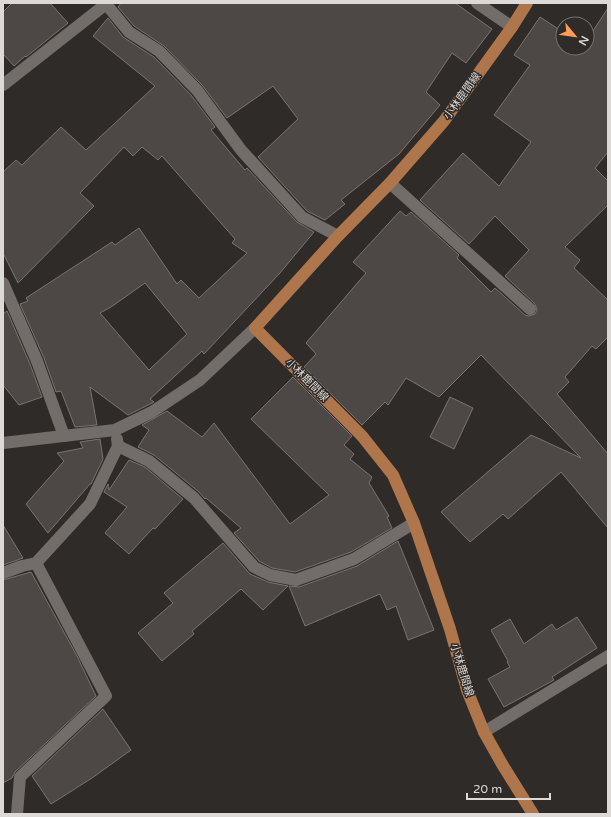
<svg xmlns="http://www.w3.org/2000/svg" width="611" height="817" font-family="'Varela Round','Noto Sans JP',sans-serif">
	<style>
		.building { fill: #4d4845; stroke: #797470; fill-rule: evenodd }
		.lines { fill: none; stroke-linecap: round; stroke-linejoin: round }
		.minor { stroke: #736d6a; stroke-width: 12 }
		.major { stroke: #af754b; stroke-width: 12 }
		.labels { text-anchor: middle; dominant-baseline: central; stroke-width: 3; stroke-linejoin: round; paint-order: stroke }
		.street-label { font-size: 11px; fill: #dcd9d7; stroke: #2f2b28 }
	</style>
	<rect width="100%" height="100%" fill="#2f2b28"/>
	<!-- building -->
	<g class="building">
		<path d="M12 3H50L68 23 26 57 25 56 14 66 3 54V12Z"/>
		<path d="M121 3H455L492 29 466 63 452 53 426 92 440 105 399 154 341 200 345 204 325 220 307 211 258 157 298 119 273 86 227 118 202 85 164 46 134 26 118 7Z"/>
		<path d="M608 8V152L595 168 608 181V205L565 247 580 260 574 268 608 300V337L596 349 592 346 565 377 569 382 557 394 608 454V528L561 472 508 519 503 514 470 542 441 512 531 435 581 458 481 355 439 397 406 378 388 405 385 402 362 425 304 367 316 354 306 343 366 273 353 262 400 211 406 216 411 212 459 255 457 258 491 292 495 288 525 315 529 316 535 314 537 310 535 304 505 276 529 250 495 216 469 244 420 200 463 153 499 186 531 142 494 115 530 65 514 55 540 17 563 32V48H587V40Z"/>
		<path d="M108 18 123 37 154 57 191 95 215 127 211 130 245 170 247 168 297 222 314 232 280 273 204 354 202 351 150 399 154 402 128 415 90 387 97 425 75 427 61 391 56 392 44 358 20 304 28 301 26 298 112 242 115 245 139 228 177 284 181 280 199 298 247 253 232 243 235 239 162 156 158 160 142 147 133 156 124 147 80 193 94 206 18 283 3 253V172L16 160 22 165 61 127 86 150 155 86 93 36ZM145 283 187 334 149 370 100 313 111 307Z"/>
		<path d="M7 311 30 364 42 397 19 405 3 385V314Z"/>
		<path d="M293 377 352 436 344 445 354 454 350 459 372 477 369 483 389 516 387 517 392 528 351 552 295 572 272 568 259 561 234 533 241 528 206 498 205 499 199 492 154 455 138 447 149 430 142 425 167 411 202 437 214 423 290 524 329 495 251 419Z"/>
		<path d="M450 397 473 408 454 449 430 437Z"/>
		<path d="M100 439 103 459 91 484H90L48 533 26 504 64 461 57 453 83 448 80 442Z"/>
		<path d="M129 460 145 467 183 499 155 529 153 528 129 554 105 533 127 507 104 492 108 484 109 490Z"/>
		<path d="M3 525 23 558 3 565Z"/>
		<path d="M398 541 420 595 434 630 408 640 396 606 387 610 380 594 305 626 289 586 299 587 357 566Z"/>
		<path d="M223 543 250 574 268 582 288 586 263 610 241 589 192 631 194 634 162 661 138 633 173 603 164 593Z"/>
		<path d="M31 572 77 656 96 696 15 772 12 778 3 783V580Z"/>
		<path d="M577 617 597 648 552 677 554 680 504 707 488 679 510 667 507 662 508 661 491 630 510 619 524 644 552 624 556 630Z"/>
		<path d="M103 709 131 750 92 778 51 804 32 776Z"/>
	</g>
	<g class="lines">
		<!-- minor -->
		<g class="minor">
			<path d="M477 3 512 27"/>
			<path d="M3 85 106 4 129 32 159 51 197 90 241 150 302 217 338 236"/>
			<path d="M390 183 530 309"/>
			<path d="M3 283 37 361 64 436"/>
			<path d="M3 443 115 430 152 412 200 380 255 328"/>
			<path d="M118 446 149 461 194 498 254 567 270 575 296 580 354 559 414 523"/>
			<path d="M3 573 22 566 36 563 90 504 118 446 117 439"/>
			<path d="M484 732 608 656"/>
			<path d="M17 814 20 777 106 696 36 563"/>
		</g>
		<!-- major -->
		<path class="major" d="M527 3 512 27 444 121 390 183 338 236 255 328 362 436 393 475 414 523 450 629 467 690 484 732 502 764 533 814"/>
	</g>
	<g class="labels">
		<!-- street labels -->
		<g class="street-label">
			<text transform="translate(462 96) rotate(-54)">小林鹿間線</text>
			<text transform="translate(307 380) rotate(45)">小林鹿間線</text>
			<text transform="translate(462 670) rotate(73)">小林鹿間線</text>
		</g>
	</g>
	<!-- border -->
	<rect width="611" height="817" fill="none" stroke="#dcd9d7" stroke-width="8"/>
	<!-- north arrow -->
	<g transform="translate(575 36) rotate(119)"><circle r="19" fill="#2f2b28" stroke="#74716e"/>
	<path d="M0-3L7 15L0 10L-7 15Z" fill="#fe9c57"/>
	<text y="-6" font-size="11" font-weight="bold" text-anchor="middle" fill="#dcd9d7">N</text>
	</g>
	<!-- scale -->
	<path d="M467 793v6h83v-6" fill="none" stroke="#dcd9d7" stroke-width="2"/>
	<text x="473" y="793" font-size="12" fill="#dcd9d7" stroke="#2f2b28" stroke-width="3" paint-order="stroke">20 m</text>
</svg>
